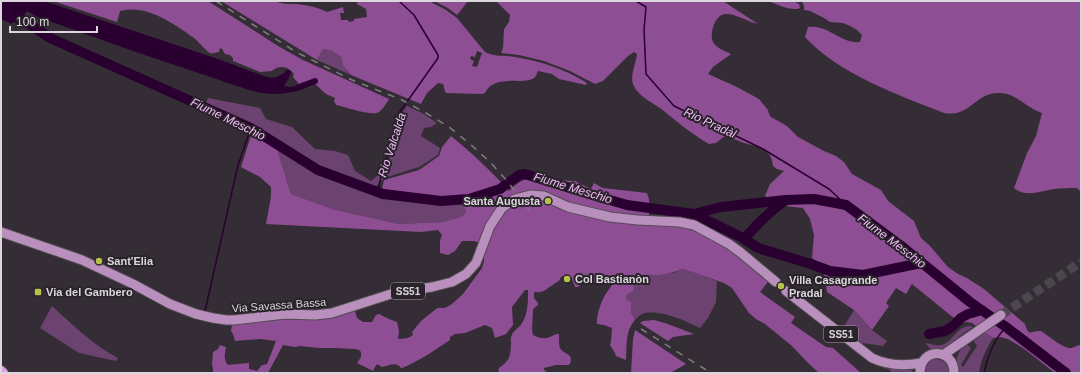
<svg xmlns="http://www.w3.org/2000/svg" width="1082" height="374" font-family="Helvetica,sans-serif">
  <rect width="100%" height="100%" fill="#342d35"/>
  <path fill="#6c4370" d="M325,49l7,2 9,6 2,9 8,9 -34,-15 5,-9z
    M208,98l52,10 6,11 26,8 23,22 20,2 13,4 7,16 16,10 16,-13 14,-54 6,-8 15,7 15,10 -6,4 -7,1 -3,8 19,12 -2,7 -19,12 -35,11 -9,10 -56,-21 -65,-41 -48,-23z
    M277,149l40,25 59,22 9,3 58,6 20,-2 3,9 -3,4 -20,6 -45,2 -67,-15 -40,-15z
    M683,269l34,12 -1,21 -8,16 -8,10c-14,-7 -42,-20 -58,-14 -2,1 -5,4 -7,6l-4,-8v-10l-5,-3v-2l9,-17 4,-4 6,-2 28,-1z
    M52,306c20,18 42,40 66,52l-2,3 -37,-8 -39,-25z
    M854,310l18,20 15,11 -4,5 -20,-3 -2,4 -19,-17z
    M970,326l3,1 -12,8 -10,10 -9,6h-10l-6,-7v-1c5,0 9,4 15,2 12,-2 14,-18 29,-19z
    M985,332l8,6c-7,11 -12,22 -14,35h-23c0,-14 0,-19 10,-29l5,4 -10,17 2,2 14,-21 -4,-6z
    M933,359c10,-1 16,5 15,14h-22c-1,-7 2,-11 7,-14z
    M880,365l31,5 4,3h-22l-7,-6 -1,2z"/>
  <path fill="#8d4e94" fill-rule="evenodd" d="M53,1h155l70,45 25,14 86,39c-3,5 -7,12 -12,14 -9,2 -32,-6 -41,-8l-2,-4 1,-3c-3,-1 -6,-3 -9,-4 -10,-8 -12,-17 -27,-10l-6,-7 1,-3c-5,-7 -15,-10 -22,-3l-12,1 -27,-11v-3l-3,-3 -5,-1 -3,-5 -2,-1 -1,4c-3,0 -6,2 -9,1 -5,-3 -11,-11 -16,-15 -20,-14 -47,-34 -74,-27l-3,11z
    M221,1h53c6,3 16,3 22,3 11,1 21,3 31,8l16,-5 1,6h-4l1,7h7l1,2 5,-1v-2l13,-2 -1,-8 -9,-5 1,-3h71l17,9 11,8 28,34c8,5 20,3 30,5 25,4 50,12 72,26l-1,2 -27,-6 -7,-5 -14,-3c-1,2 -2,5 -3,6 -10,10 -40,-5 -50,16l-3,1 -36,-1 -1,-2 -2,-7 -5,-1 -11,10 -6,11 -70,-29 -8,-9 -2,-9 -9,-6 -7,-2 -3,2 -5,9zM477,51l5,2 -5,14 -5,-1 2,-5 -4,-2 1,-3 4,1z
    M434,1h34l-11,14 -9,-7z
    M492,1h231l35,23c-10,-2 -23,-11 -33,-10 -10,1 -16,19 -12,28 3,6 12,9 18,12l-18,13 -5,7 29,13 22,12 9,11 1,4 2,3 16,9 11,11 26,14 12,5 8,6 8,12 29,16 7,11 26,20 7,17 9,8 18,21 10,7 9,4 17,11 41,35c4,14 6,6 16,7 8,5 22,18 31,17 3,-1 5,-3 9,-3v28h-26l-32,-25 -15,-9 -8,-2 -7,1 -21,-15 -5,-1 -7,1 -48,-39 -6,10 -10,-6 -10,15 3,3 -17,24 -18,-20 -27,-18 -4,-26 -11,-8 2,-23 -4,-16 -7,-11 -18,-2 -4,3 -16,-13 5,-12 14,-13 -7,-2 -4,-3c-2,-19 -14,-19 -29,-23 -6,-2 -12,-5 -18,-8l-10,8 -7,1c-17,-10 -31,-21 -45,-33 -10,-8 -26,-14 -31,-27 -3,-8 3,-21 4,-30l-3,-2 -6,4 -25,25 -8,3 -25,-13 -26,-10 -25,-6 -18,-2 2,-5 1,-19 5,-7 1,-7 -13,-13z
    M768,1h25l6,3 1,4c-7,4 -24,-4 -32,-7z
    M802,1h279v191l-4,-4c-8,0 -15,0 -23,1 -14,2 -28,9 -40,-1l13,-35 9,-17 6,-23c-4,-2 -8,-3 -12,-6 -9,-5 -18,-14 -30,-14 -24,-2 -30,25 -56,20 -46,-18 -105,-39 -139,-76l3,-10c21,-3 32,17 52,15l2,-7 -5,-5 -7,-4 -7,-3 -13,-1 -6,-4 -14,-7 -6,-1v-4z
    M252,132l25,17 14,45 41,15 66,15 45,-2 20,-6 3,-4 -6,-17 -21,3 -34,-6 -23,-3 2,-9 35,-10 20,-14 3,-9 9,-11c21,17 40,35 58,55 18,-18 23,-12 44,-3l3,-8 19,1 16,8 3,-6 9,5 44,5 2,6v23l45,3 77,53 -11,14 35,25 -4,6 35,24 7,1 28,25h-42l-11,-10 -16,-17 -27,-22 -9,-5 -7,-6 -17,-25 -8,-5 -41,-14c-8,3 -16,5 -25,6 -8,0 -19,-3 -23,6 -1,3 -1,7 -2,10 -3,2 -7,2 -7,8l5,3v10l4,8c-10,11 -8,25 -9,40l-10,-4 -1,-3 -5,-8 1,-4 1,-13 -8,-3 -7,-1c-1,-9 5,-25 10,-32 3,-4 5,-7 7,-12l-11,2 -10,1 -7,-6 -2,1 -4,7 -2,2h-3l-4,-10 -5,-2 -5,2 -2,4c-10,5 -14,13 -25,11v6l4,5v2l-4,3 -1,2 -1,20 1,5c10,5 14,4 23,-1h3c0,5 0,11 1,14 4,7 14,5 10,16l-2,1h-12l-12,3v1l1,2 4,2h-51l1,-5c11,-8 11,-10 12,-24 0,-3 -1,-6 1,-9 1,-4 5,-6 8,-9 8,-10 8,-23 8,-36h-3l-13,17 1,18 -7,9 -11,4 -3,-10 -7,-3 -20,8 -10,1 -5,3v3c-15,10 -31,21 -48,28h-1c-5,-7 -12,-2 -19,-1l-5,-3 -2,3 -2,4 -16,-8 4,-6v-5l-2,-2 -4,-1 -20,-1h-16l-19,-2 -5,1 -12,-2 -15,28h-55v-4l-1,-5 1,-12 5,-3 2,-4 6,2c-1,7 -3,12 2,18l20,-2h1v6l8,2 5,-6 5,-1 9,-23 -16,-2 -25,2 -2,-7 -2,-3 1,-6 42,-6 60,-2 21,-6 2,7 6,4h9l4,-7 3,-1 10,5 8,3 2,9 -1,7 1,1c5,0 10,-1 14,-4l-1,-3 9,-11 15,-12 2,-1h7l7,-4 11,-10 19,-26 2,-7v-7l1,-7 -2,-3 -9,-3h-12l-7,10 -7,4 -8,-2v-12l2,-6 -4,-5 -17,2 -155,-8 5,-27v-10l-11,-10 -19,-10z
    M654,320l11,3 29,11 -21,3 -5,4 -28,-18 3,-2z
    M635,330l51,34 -16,9h-39l2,-34z"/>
  <path fill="#2a0030" d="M1,1h43l174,58 49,18c7,2 11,0 17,-4l5,5 -5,8 5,1 8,-1v5c-18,4 -30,4 -48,-1l-116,-39 -95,-34 -11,-6 -9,13 -5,-2 -1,2 -11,-5z"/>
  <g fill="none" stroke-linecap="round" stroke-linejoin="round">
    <path stroke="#2a0030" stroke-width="1.5" d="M636,1l10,6 -2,23 2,44 28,32 89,43 66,40 17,16
      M377,192l22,-79 39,-55v-3l-24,-40 -15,-14
      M205,311l33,-146 13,-37
      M984,373c3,-16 11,-35 22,-46"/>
    <path stroke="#2a0030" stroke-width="6" d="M286,76l2,-3
      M297,88l18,-7"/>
    <path stroke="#2a0030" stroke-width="10" d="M1,7l24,14 25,17 201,90 67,42 65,24 58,7 28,-2 31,-10 19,-14 6,-1 61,19 41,12 67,9 27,-7 65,-7 28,-1 32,6 54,40 70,57 36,25 60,46
      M694,214l47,23 17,11 53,16 19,7 33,4 58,-12
      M744,239c12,-14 25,-27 41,-38
      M929,334l16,-3 8,-5 8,-8 7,-4 14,-4"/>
    <path stroke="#4d464e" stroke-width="9" stroke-dasharray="9 4.5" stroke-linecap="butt" d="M1001,315l80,-53"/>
    <defs>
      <path id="primary" d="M1,232l81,28 51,24 37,20 26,10 17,4 13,2h8l51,-6 30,1 17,-2 62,-20 38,-6 20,-5 14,-8 10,-11 14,-37 12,-18 13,-9 15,-4 14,1 24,11 42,10 28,3 41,2 15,3 35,19 11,8 36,30
        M786,291l86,67c15,7 33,8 49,5
        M943,355l58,-40
        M920,373c0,-26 34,-26 34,0"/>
      <path id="highway" d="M1,371l2,2"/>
    </defs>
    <use href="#primary" stroke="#524c52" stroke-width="11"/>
    <use href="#highway" stroke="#524c52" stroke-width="12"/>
    <use href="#primary" stroke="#b990bd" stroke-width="9"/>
    <use href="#highway" stroke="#dfa0e5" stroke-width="10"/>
    <path stroke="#817b81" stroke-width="1.5" stroke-dasharray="7 7" stroke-linecap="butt" d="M216,1l80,51 56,28 50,20 24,13 23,14 21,17 20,18 18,20 21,28
      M641,329l70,44"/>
  </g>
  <g fill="#b7c147" stroke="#2a232b" stroke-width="1.5">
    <circle cx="548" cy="201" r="4"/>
    <circle cx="99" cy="261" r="4"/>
    <circle cx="567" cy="279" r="4"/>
    <circle cx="781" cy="286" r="4"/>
    <rect x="34" y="288" width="8" height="8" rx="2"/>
  </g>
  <g text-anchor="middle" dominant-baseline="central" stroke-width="4" stroke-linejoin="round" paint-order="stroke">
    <g fill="#2a232b" stroke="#a7a1a7" stroke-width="1">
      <rect x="391" y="283" width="34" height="16" rx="3"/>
      <rect x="824" y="326" width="34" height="16" rx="3"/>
    </g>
    <g font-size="10" font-weight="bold" fill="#dcd7dc">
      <text x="408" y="291">SS51</text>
      <text x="841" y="334">SS51</text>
    </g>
    <g font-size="11" font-weight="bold" fill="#dcd7dc" stroke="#2a232b" text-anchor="start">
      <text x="540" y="201" text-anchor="end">Santa Augusta</text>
      <text x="107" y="261">Sant'Elia</text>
      <text x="575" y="279">Col Bastianòn</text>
      <text x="789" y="280">Villa Casagrande<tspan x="789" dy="13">Pradal</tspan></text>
      <text x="46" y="292">Via del Gambero</text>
    </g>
    <g font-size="11" fill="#dcd7dc" stroke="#2a232b">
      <text transform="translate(279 305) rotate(-4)">Via Savassa Bassa</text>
    </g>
    <g font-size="12" font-style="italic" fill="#f2bef7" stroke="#2a232b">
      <text transform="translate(228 119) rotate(26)">Fiume Meschio</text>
      <text transform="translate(710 123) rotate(25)">Rio Pradàl</text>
      <text transform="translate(392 145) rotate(-72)">Rio Valcalda</text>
      <text transform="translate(573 188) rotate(17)">Fiume Meschio</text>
      <text transform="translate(892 241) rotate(37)">Fiume Meschio</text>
    </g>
  </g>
  <rect width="1082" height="374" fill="none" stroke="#dcd7dc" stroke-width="4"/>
  <path d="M10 26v6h87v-6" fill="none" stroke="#dcd7dc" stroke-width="2"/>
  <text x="16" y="26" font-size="12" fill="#dcd7dc" stroke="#2a232b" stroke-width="3" paint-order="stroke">100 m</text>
</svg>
